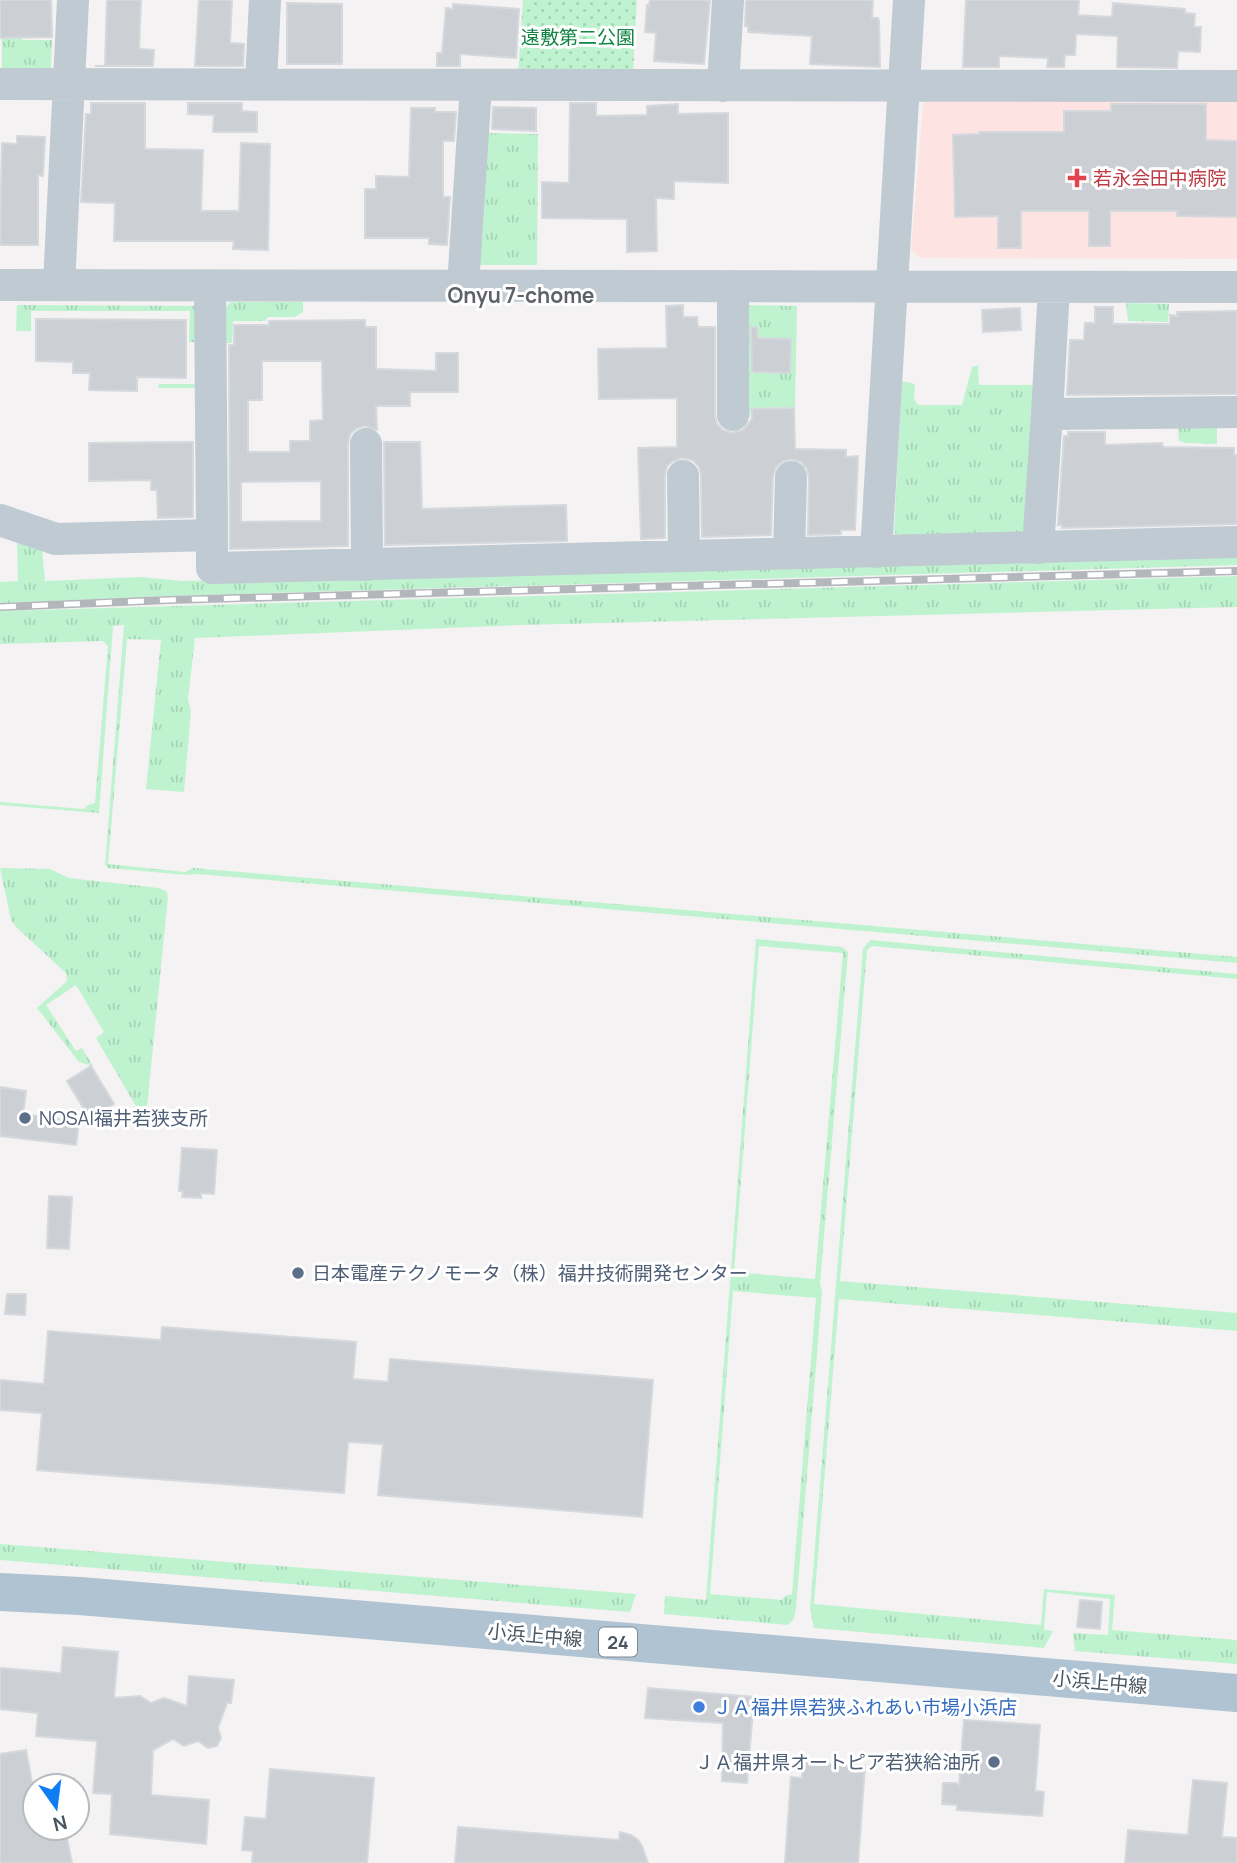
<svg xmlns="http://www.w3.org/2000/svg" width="1237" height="1863" font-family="Manrope,'Noto Sans JP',sans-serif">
  <defs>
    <pattern id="grass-tufts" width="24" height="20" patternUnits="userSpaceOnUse" patternTransform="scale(1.75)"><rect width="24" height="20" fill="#bff3d0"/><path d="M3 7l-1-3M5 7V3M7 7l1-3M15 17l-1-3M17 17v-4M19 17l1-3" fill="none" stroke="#a6d2b5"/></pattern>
    <pattern id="park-dots" width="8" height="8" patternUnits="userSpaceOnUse" patternTransform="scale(1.75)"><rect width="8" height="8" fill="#bff3d0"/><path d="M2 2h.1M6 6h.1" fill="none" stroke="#a6d2b5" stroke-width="1.8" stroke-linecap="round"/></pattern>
  </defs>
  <rect width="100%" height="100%" fill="#f4f2f2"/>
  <path fill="#fde4e3" d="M934,94l303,2v163l-317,-1 -9,-8 12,-145z"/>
  <path fill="url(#grass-tufts)" fill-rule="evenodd" d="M2,19l20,15v6h30l-1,28 -7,8h-42z
    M482,133l56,1 -1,131h-62z
    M230,302h73v10l-8,5h-27l-3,4h-32l-1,22h-7l-4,-28z
    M1126,303l43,1 -1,18 -40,-1z
    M17,305l179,1 5,82h-43l1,-4h38l-1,-42h-7l1,-31h-159v20h-15z
    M744,305l53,1 -2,101 -44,1 -1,10h-10z
    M978,365l1,20h61l-10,143 -8,10 -119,4 -9,-10 8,-151 13,3 -1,15 4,6h44l10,-38z
    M1177,423h40v21l-31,-1 -7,-2z
    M17,536l13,4 4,9h8l3,32 95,-4 44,4 1053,-27v11l-1069,31 -168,7v-21l18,-1z
    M1237,576v31l-716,18 -326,13 -7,61 3,12 -7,81 -38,-3 15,-149 -34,-1 -19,225 77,8 8,-4 1044,89v6l-1039,-89 -11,1 -79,-7 -3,-3 19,-240 -11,1 -14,187 -99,-8v-3l84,7 4,-4 7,-2 13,-157 -5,-5 -103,3v-33z
    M0,868l50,1 19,9 90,10 7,3 2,5 -22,221 -3,1 -47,-80 8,-6 -28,-47 -30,20 30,46 6,-3 11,18 -14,-4 -42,-54 30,-27 -1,-8 -50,-46 -5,-7z
    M756,939l86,8 6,5 -28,331 2,10 -26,315 -2,11 -6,6 -124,-11 1,-18 41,4zM759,946l84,7 -28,326 -81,-7zM733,1291l83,7 -24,296 -7,2 -3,4 -72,-6z
    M870,940l367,34v5l-365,-33 -5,4 -27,331 397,32v18l-398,-32 -25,305 227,21 3,-36 71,6 -3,35 125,10v24l-162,-13 -2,-18 35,2 2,-36 -63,-7 -3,38 9,1 -9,17 -230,-20 -4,-19 53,-660z
    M0,1544l636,50 -6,18 -630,-52z"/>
  <path fill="url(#park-dots)" d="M523,0h114l-4,74 -115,2z"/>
  <path fill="#cccfd4" stroke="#d5d8dd" stroke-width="2" fill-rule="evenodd" d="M0,0h51l1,37 -52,1z
    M107,0h34l-2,49 15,1 -1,16h-58h10z
    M199,0h33l-2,43 14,1 -1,22h-48z
    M650,0h60l-6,64 -50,-3 2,-28 -11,-1 2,-27 2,1z
    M746,0h127l-1,18h6l1,3 1,46 -70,-3 2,-28 -64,-4v-6h-3z
    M966,0h113l-1,15 34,2 1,-14 72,6v4l10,1 -1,13h7l-1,25 -22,-1 -1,17 -60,-1 1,-31 -42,-2 -1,21h-10l-1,12h-17l1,-9 -49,-2v11h-36z
    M287,3l55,1v60h-55z
    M453,4l66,5 -3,49 -56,-4v12h-23v-13h5l4,-45 7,1z
    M91,103h54v46l58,1 -2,61h38l2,-68 29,1 -2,106 -35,-1 1,-8h-120l1,-38 -34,-1 5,-88h5z
    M188,103h54v8l15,1v20h-44l1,-17 -26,-1z
    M570,103h26v13l51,-1v-9l31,-2v10l50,-1v70l-54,-2v18l-18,-1 1,53 -30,1v-33l-85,-1v-36l27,1z
    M1111,104h95v36l31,1v76l-60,-1v-5h-67v35h-21v-35h-68v37h-23v-32l-43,1 -2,-82 26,-1v-2h85v-21h47z
    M493,107l43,1v23l-44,-2z
    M411,108h24v4h21l-2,29h-11v56h7l-3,48 -18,-1v-6h-64v-49h11v-13l33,1z
    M17,136l28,1 -2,39 -5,-1v70h-38l2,-102 15,1z
    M683,305v12h14l1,10h17v88l2,9 6,6 9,3 11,-3 9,-11v-10l42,-1 1,41 51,1v7l12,-1 -3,74h-14v4l-33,1 1,-58 -2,-8 -6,-7 -10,-3 -8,2 -7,6 -3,9 -2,59 -69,2 -1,-62 -2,-8 -6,-7 -11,-2 -9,3 -6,5 -2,10v62l-24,1 -3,-91 39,-1v-49l-78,1 -1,-50 69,-1 -1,-42z
    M1095,307h18v17h57v-9l7,1v-4l60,-1v83l-170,1 3,-55h14l1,-17h10z
    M1020,308l1,22 -38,2 -1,-22z
    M36,319l150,1v58l-49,-1v14l-48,-1 1,-17h-17v-11l-37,-1z
    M365,320v7h11v42l60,2v-18h22v39h-48v14h-34l1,24 -12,-4 -8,2 -7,6 -2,10v102l-118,3 -1,-204h5v-20h35v-4zM262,361h60l1,59 -13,1v20h-20v11h-42v-52h14zM321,481v40l-80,1v-40z
    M751,327h6l1,11 33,1 -1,34 -38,-1z
    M1068,432h37v13l57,-2 1,4 71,1v7h3v69l-175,4v-3h-4l6,-89h4z
    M193,442v75l-35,1 -1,-28h-6v-10l-62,1v-38z
    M384,442h36l2,67 144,-4 1,36 -182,4z
    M91,1066l23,38 -24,15 -23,-38z
    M0,1087l26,4 -3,23 56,8 -3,23 -76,-9z
    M182,1148l35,2 -3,44 -13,-1v5l-19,-1 1,-6h-4z
    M49,1196l23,1 -3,52 -22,-1z
    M7,1294h19l-1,21 -20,-1z
    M162,1327l194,15 -3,37 35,3 2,-23 263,21 -11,137 -264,-22 5,-51 -35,-2 -4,51 -307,-23 5,-57 -42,-3v-30l44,4 4,-53 113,9z
    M1080,1600l22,2 -2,27 -23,-2z
    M63,1647l55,5 -4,46 26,-2 11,7 13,-5 23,8 2,-30 45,4 -3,23h-4l-9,25 3,10 -4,8 -9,2 -10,-7 -14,5 -11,-7 -20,11 -2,45 58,5 -3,44 -96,-10 2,-40 -19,-1 4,-52 -61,-5 2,-23 -38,-4v-41l61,5z
    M648,1688l106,9 -7,86 -25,-2 1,-58 -78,-5z
    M964,1720l76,5 -5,66 9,1 -2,24 -85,-6v-5l-15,-1 1,-21h13l3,3z
    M26,1750l9,48v30h30l7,35h-72v-109z
    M803,1762l62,4 -7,97h-73l6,-86 11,1z
    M270,1769l104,9 -7,85h-115l1,-12 -11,-1 3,-33 21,2z
    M1193,1780l34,3 -5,54 15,1v25h-112l3,-33 60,5z
    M458,1827l161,13 1,-8 11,3 7,5 4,6 6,17h-193z"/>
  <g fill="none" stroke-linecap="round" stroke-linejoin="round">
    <path stroke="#bfcad2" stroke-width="32" d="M261,83l4,-83
      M0,84l1237,2
      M723,86l5,-86
      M0,285l1237,2
      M59,285l14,-285
      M463,286l13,-200
      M733,286v129
      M1047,414l7,-127
      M366,444l1,121
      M683,476l1,80
      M0,520l56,19 156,-4 -2,-249
      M212,535v33l1025,-26
      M1038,548l9,-134 190,-2
      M876,552l33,-552
      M789,554l2,-77"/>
    <path stroke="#b0c3d2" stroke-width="38" d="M0,1592l80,4 1157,97"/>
    <defs>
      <path id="rail" d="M0,607l168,-7 1069,-29"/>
    </defs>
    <use href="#rail" stroke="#b3b7bc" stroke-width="8"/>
    <use href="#rail" stroke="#fff" stroke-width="5" stroke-dasharray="16" stroke-linecap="butt"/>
  </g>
  <path fill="#e0444e" stroke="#fff" stroke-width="2.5" d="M1073.5 167.5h7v7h7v7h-7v7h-7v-7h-7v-7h7z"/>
  <g fill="#5c6f8a" stroke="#fff" stroke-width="2.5">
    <circle cx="25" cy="1118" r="7"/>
    <circle cx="298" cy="1273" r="7"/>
    <circle cx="994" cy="1762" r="7"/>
  </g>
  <circle fill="#3f7fe0" stroke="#fff" stroke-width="2.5" cx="699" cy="1707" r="7"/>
  <g text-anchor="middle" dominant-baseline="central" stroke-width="6" stroke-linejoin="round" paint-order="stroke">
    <rect fill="#fff" stroke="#7f8990" stroke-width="2" x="599" y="1627.5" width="38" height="29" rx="5"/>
    <g font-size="18" font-weight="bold" fill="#485661">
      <text x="618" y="1642">24</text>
    </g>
    <g font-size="19" fill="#118444" stroke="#fff">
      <text x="578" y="37">遠敷第二公園</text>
    </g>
    <g font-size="19" fill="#be3a42" stroke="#fff" text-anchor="start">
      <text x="1093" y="178">若永会田中病院</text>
    </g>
    <g font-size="19" fill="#4e5e75" stroke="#fff" text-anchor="start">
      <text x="39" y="1118">NOSAI福井若狭支所</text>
      <text x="312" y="1273">日本電産テクノモータ（株）福井技術開発センター</text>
      <text x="980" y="1762" text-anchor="end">ＪＡ福井県オートピア若狭給油所</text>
    </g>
    <g font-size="19" fill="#485661" stroke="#fff">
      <text transform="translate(535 1635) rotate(5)">小浜上中線</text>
      <text transform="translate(1100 1682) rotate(5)">小浜上中線</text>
    </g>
    <g font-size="19" fill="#366cbe" stroke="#fff" text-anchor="start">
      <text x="713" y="1707">ＪＡ福井県若狭ふれあい市場小浜店</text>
    </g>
    <g font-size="21" font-weight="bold" fill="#5e6267" stroke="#fff">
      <text x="521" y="295">Onyu 7-chome</text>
    </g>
  </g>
  <g transform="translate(56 1807) rotate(166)"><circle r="33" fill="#ffffff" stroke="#b6bbc0" stroke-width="2"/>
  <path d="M0-5L12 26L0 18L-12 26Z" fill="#0d7df3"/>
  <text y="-10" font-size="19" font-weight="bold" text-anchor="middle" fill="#485661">N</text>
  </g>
</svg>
